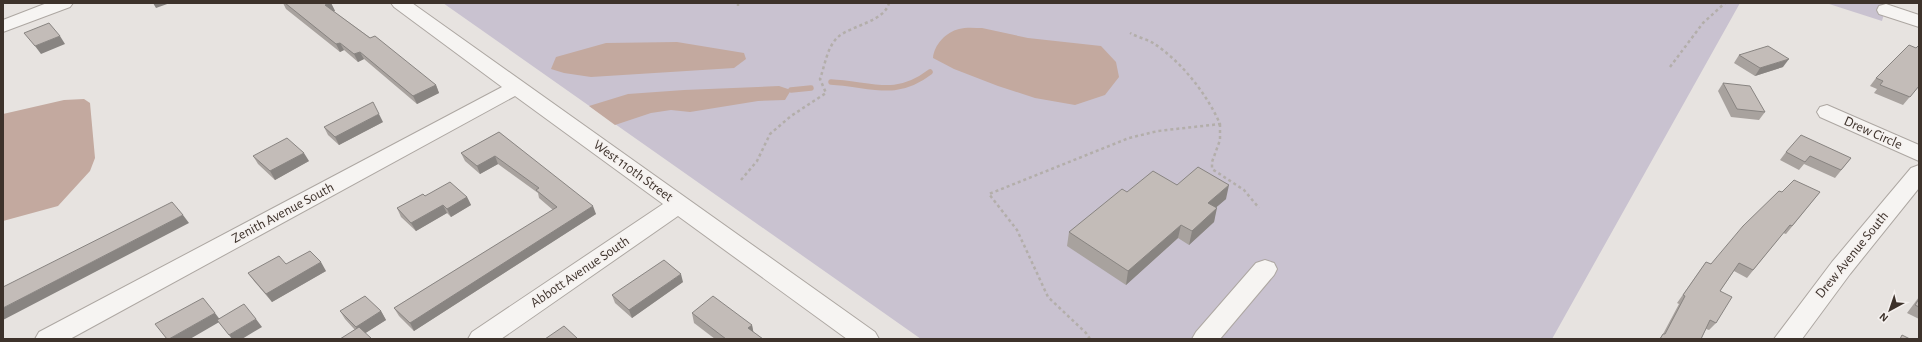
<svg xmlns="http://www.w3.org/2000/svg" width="1922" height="342" font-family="'Alegreya Sans',sans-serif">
  <rect width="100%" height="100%" fill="#e7e3e0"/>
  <path fill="#c9c2d0" d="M443,3h1297l-188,336h-631z
    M1826,3h61l-5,18z"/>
  <path fill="#c3a99f" d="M982,28l46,10 73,8 15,16 3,15 -14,18 -30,10 -40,-7 -37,-12 -44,-17 -21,-11c1,-13 13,-26 26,-29 7,-2 16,-1 23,-1z
    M677,42l67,11 2,6 -12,9 -143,9 -27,-4 -13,-4 5,-12 50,-14z
    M779,86l12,4 -6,10 -27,1 -68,11 -19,-2 -20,3 -36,12 -26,-19 39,-12 56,-4z
    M84,99l6,4 5,55 -5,13 -32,35 -55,15v-107l61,-14z"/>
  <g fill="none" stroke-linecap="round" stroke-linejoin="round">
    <path stroke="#c3a99f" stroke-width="5.5" d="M831,82c40,2 64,17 99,-10
      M791,90l20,-2"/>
    <defs>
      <path id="minor" d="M47,3h26l-3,4 -67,25v-12z
        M391,3h21l463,329 4,7h-32l-169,-123 -177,123h-33l4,-7 191,-128 -148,-108 -445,243h-35l4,-7 463,-245 -108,-80z
        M1886,4l33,11v12l-40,-13 -2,-4 2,-4z
        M1827,105l92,40v16l-99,-44 -3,-5 3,-5z
        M1919,165v23l-69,86 -48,65h-28l58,-77 79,-94z
        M1265,260l9,3 3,6 -3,6 -54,64h-28l4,-7 60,-69z"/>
    </defs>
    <use href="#minor" stroke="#ada7a2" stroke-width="2"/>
    <path stroke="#b3aeaa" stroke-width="2.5" stroke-dasharray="3 3" stroke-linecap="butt" d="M738,3v5
      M1670,67l33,-44 22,-20
      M1220,124v16l-8,22v7l32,21 15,18
      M741,180l16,-19 13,-27 21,-18 35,-23 -6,-14c5,-14 7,-32 18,-42 14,-12 46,-15 51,-34
      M1090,339l-4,-6 -38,-36 -31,-67 -28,-36 140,-56 29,-7 62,-7c-13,-30 -39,-63 -67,-81 -7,-4 -16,-6 -23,-10"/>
    <use href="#minor" fill="#f6f4f2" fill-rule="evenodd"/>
  </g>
  <path fill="#a8a29e" d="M283,3h48l4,8h-2l103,74 3,8 -22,11 -53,-45 -6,3 -14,-12 -4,2 -54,-43z
    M1739,55l44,12 -28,9 -21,-13z
    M1876,78l43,8 -16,19 -29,-12 3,-4 -7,-3z
    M1723,83l42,29 -6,8 -28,-3 -13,-26z
    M383,122l-44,23 -11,-10 -4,-8z
    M499,132l97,82 -182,117 -15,-15 -5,-8 159,-98 -14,-12 -1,-5 -40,-29 -18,10 -15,-13 -4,-8z
    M1786,152l65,6 -16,20 -31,-14 -5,6 -19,-10z
    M253,156l56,5 -34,19 -17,-16z
    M1177,185l49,14 -10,8 -2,15 -25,23 -11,-7 -52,47 -59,-39 2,-14 58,-40z
    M1820,192l-34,42 -3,-1 -36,45 -13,-7 -14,20 -4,32 -7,7 -3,-1 -5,10h-42l4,-5 16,-30 -2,-1 29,-41 5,2z
    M425,196l42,1 4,8 -20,12 -4,-4 -31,18 -15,-14 -4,-9z
    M286,264l40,7 -54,31 -18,-21 -6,-8z
    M683,282l-51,36 -17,-15 -3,-8z
    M1919,297v22l-12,-6z
    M340,311h41l5,9 -21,13 -10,-3 -10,-11z
    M692,313l60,12 1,7 10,7h-48l-21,-16z"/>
  <path fill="#888481" d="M153,3h17l-14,5z
    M331,3l4,8 -6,2 -4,-8z
    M60,36l5,8 -24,10 -6,-8z
    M340,43l4,7 -4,2 -4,-8z
    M360,52l4,7 -6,3 -4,-8z
    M1789,59l-6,8 -28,9 5,-8z
    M436,85l3,8 -22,11 -4,-8z
    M379,114l4,8 -44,23 -4,-8z
    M304,153l5,8 -34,19 -5,-9z
    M495,156l3,8 -18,10 -3,-8z
    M1229,185l-3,14 -21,18 3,-14z
    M467,197l4,8 -20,12 -4,-8z
    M443,205l4,8 -31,18 -5,-8z
    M593,206l3,8 -182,117 -4,-8z
    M1217,208l-3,14 -25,23 3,-14z
    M183,215l6,8 -186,97v-12z
    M1181,225l-3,13 -52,47 2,-14z
    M321,262l5,9 -54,31 -6,-8z
    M681,274l2,8 -51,36 -3,-8z
    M381,311l5,9 -25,16 -5,-9z
    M215,313l6,8 -31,18h-21z
    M256,319l6,8 -20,12h-10l-3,-4z
    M752,325l2,10 -6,-7z"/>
  <path fill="#c3bcb8" stroke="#888481" d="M285,3h45l-5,2 45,33 5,-2 61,49 -23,11 -53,-44 -6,2 -14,-11 -4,1z
    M49,23l11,13 -25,10 -11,-13z
    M1909,45l7,3 3,-3v41l-9,11 -30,-12 3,-4 -7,-3z
    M1768,46l21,13 -29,9 -21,-13z
    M1723,83l27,3 15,26 -28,-3z
    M373,102l6,12 -44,23 -11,-10z
    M499,132l94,74 -183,117 -16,-15 163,-101 -21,-17 3,-2 -44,-32 -18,10 -16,-13z
    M1801,135l50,23 -10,12 -31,-14 -5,6 -19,-10z
    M287,138l17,15 -34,18 -17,-15z
    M1198,167l31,18 -21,18 9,5 -25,23 -11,-6 -53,46 -59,-39 53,-43 5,3 26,-21 24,14z
    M1794,180l26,12 -28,34 -2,-1 -37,45 -14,-7 -19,28 12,6 -16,26 -6,-3 -9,19h-41l3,-5h2l20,-38 -2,-1 23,-33 5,2 32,-38 36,-35 3,1z
    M450,182l17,15 -20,12 -4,-4 -32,18 -14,-15 26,-14 2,2z
    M172,202l11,13 -180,93v-21z
    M310,251l11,11 -55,32 -18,-21 31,-17 7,8z
    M664,260l17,14 -52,36 -17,-15z
    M365,296l16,15 -25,16 -16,-16z
    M713,296l39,29 -4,3 15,11h-37l-34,-26z
    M203,298l12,15 -46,26h-2l-12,-15z
    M1919,299v8l-4,-2z
    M244,304l12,15 -27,16 -12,-15z
    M564,326l14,13h-33z
    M359,327l13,12h-32z
    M1902,335l8,4h-10z"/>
  <g text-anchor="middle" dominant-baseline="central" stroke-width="3" stroke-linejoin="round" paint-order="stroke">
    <g font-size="14" fill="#3d322b" stroke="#f5f1ef">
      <text transform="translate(1873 133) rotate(24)">Drew Circle</text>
      <text transform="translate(633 171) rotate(36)">West 110th Street</text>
      <text transform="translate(283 213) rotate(-28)">Zenith Avenue South</text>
      <text transform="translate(1852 255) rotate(-51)">Drew Avenue South</text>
      <text transform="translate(580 272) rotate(-34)">Abbott Avenue South</text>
    </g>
  </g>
  <rect width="1922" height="342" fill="none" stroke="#3d322b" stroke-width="8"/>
  <g transform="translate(1890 310) rotate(220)" stroke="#f5f1ef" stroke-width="3" paint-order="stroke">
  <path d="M0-3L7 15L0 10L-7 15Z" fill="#3d322b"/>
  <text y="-6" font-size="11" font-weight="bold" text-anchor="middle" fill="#3d322b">N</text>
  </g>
</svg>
